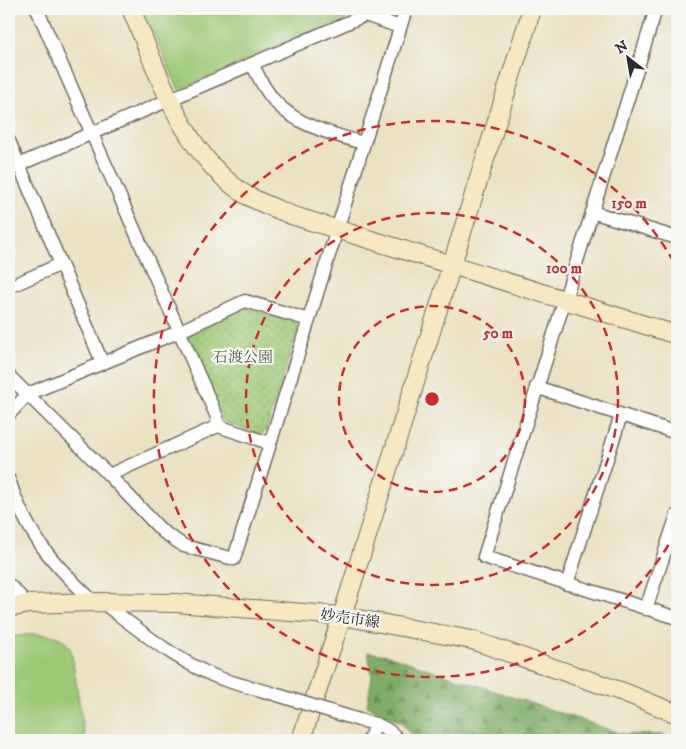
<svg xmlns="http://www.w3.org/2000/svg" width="686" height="749" font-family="'IM FELL DW Pica','Noto Serif JP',serif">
  <defs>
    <pattern id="forest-firs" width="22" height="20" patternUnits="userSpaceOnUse" patternTransform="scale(1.25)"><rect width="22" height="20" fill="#7ead67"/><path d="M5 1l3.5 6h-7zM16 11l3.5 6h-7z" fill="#678d55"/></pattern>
    <pattern id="park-dots" width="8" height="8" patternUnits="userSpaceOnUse" patternTransform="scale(1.25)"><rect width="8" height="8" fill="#9dc976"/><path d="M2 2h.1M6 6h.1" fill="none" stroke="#80a361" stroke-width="1.8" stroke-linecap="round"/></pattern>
  </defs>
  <rect width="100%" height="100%" fill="#f6f6f2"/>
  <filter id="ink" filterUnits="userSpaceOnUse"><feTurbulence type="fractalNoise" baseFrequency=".02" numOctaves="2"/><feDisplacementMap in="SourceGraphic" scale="10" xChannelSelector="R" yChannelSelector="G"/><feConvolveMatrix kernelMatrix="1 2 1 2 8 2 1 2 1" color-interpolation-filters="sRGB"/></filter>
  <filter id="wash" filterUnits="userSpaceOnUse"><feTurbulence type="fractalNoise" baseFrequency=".0096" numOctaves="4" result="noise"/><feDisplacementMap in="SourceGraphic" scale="20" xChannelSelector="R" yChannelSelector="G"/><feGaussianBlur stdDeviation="1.12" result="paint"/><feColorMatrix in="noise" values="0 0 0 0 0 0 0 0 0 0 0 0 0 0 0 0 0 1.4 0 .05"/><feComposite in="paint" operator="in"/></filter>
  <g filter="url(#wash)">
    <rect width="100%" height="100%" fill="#ebe2c3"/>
    <path fill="url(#forest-firs)" stroke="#546c49" d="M368,652l19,3 236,79 39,1 15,5h-262l-14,-18 -34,-16 5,-30z"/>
    <path fill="url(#park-dots)" stroke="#647a50" d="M244,307l51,15 3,7 -32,102 -6,3 -36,-12 -37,-81 1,-6z"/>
    <path fill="#9dc976" stroke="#647a50" d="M143,9h214l2,3 -180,78z
      M32,634c17,1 30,-1 39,16l14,90h-76v-103z"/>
  </g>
  <g filter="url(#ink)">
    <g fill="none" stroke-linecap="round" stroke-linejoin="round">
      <defs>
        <path id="street" d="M37,9l180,408 1,9
          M656,9l-172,548 193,61
          M365,15l35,12
          M252,64c5,9 9,19 15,27 21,33 62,42 96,52
          M9,141l93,221
          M9,169l356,-154 -2,-6
          M592,212l85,26
          M9,287l52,-23
          M9,376l100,99 53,56 22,15 50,13 172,-550
          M536,387l141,46
          M9,414l19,-20 150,-62 67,-31 64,19
          M109,475l109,-49 51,17
          M9,480c18,55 43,83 85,122
          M567,584l54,-169
          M9,585l19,19
          M103,603c35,26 68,54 109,72 18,8 39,12 59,18
          M646,609l31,-94
          M359,720c15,3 30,7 39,20
          M369,740l7,-16"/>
        <path id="secondary" d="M131,9c28,64 50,142 112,184 14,9 32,15 48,22l386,120
          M9,608l19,-4 66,-2 82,1 166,13 130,24 154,53 51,21
          M301,740l41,-124 190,-607"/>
      </defs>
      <use href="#street" stroke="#6e6b60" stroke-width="15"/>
      <use href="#secondary" stroke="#6e6b60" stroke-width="20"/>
      <use href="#street" stroke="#fff" stroke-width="12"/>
      <use href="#secondary" stroke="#f7e8c3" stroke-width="18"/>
      <defs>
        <path id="street-bridge" d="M271,693l88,27"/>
      </defs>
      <use href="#street-bridge" stroke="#6e6b60" stroke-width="15" stroke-linecap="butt"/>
      <use href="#street-bridge" stroke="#fff" stroke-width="12"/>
    </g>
  </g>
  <g fill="none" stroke="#d62828" stroke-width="2.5" stroke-dasharray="9 6">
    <circle cx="432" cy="399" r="93"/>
    <circle cx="432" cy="399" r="186"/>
    <path d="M676 532A278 278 0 1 1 676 266"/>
  </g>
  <g text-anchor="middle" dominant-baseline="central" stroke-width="4.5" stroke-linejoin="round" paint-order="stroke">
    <g font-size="15" fill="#4d5a42" stroke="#f6f6f2">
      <text x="243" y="357">石渡公園</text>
    </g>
    <g font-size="15" fill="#2b2b2b" stroke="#f6f6f2">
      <text transform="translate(350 619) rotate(8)">妙売市線</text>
    </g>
  </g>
  <circle cx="432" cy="399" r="8" fill="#d62828" stroke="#f6f6f2" stroke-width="2.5"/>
  <g font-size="15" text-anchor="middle" font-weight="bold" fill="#d62828" stroke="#f6f6f2" stroke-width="4.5" stroke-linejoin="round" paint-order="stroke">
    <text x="629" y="208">150 m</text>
    <text x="564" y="273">100 m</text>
    <text x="498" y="338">50 m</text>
  </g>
  <rect width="686" height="749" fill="none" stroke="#f6f6f2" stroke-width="30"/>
  <g transform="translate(628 58) rotate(329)" stroke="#f6f6f2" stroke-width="4" paint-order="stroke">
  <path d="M0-4L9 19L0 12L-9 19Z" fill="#2b2b2b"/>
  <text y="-8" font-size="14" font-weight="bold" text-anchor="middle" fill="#2b2b2b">N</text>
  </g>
</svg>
